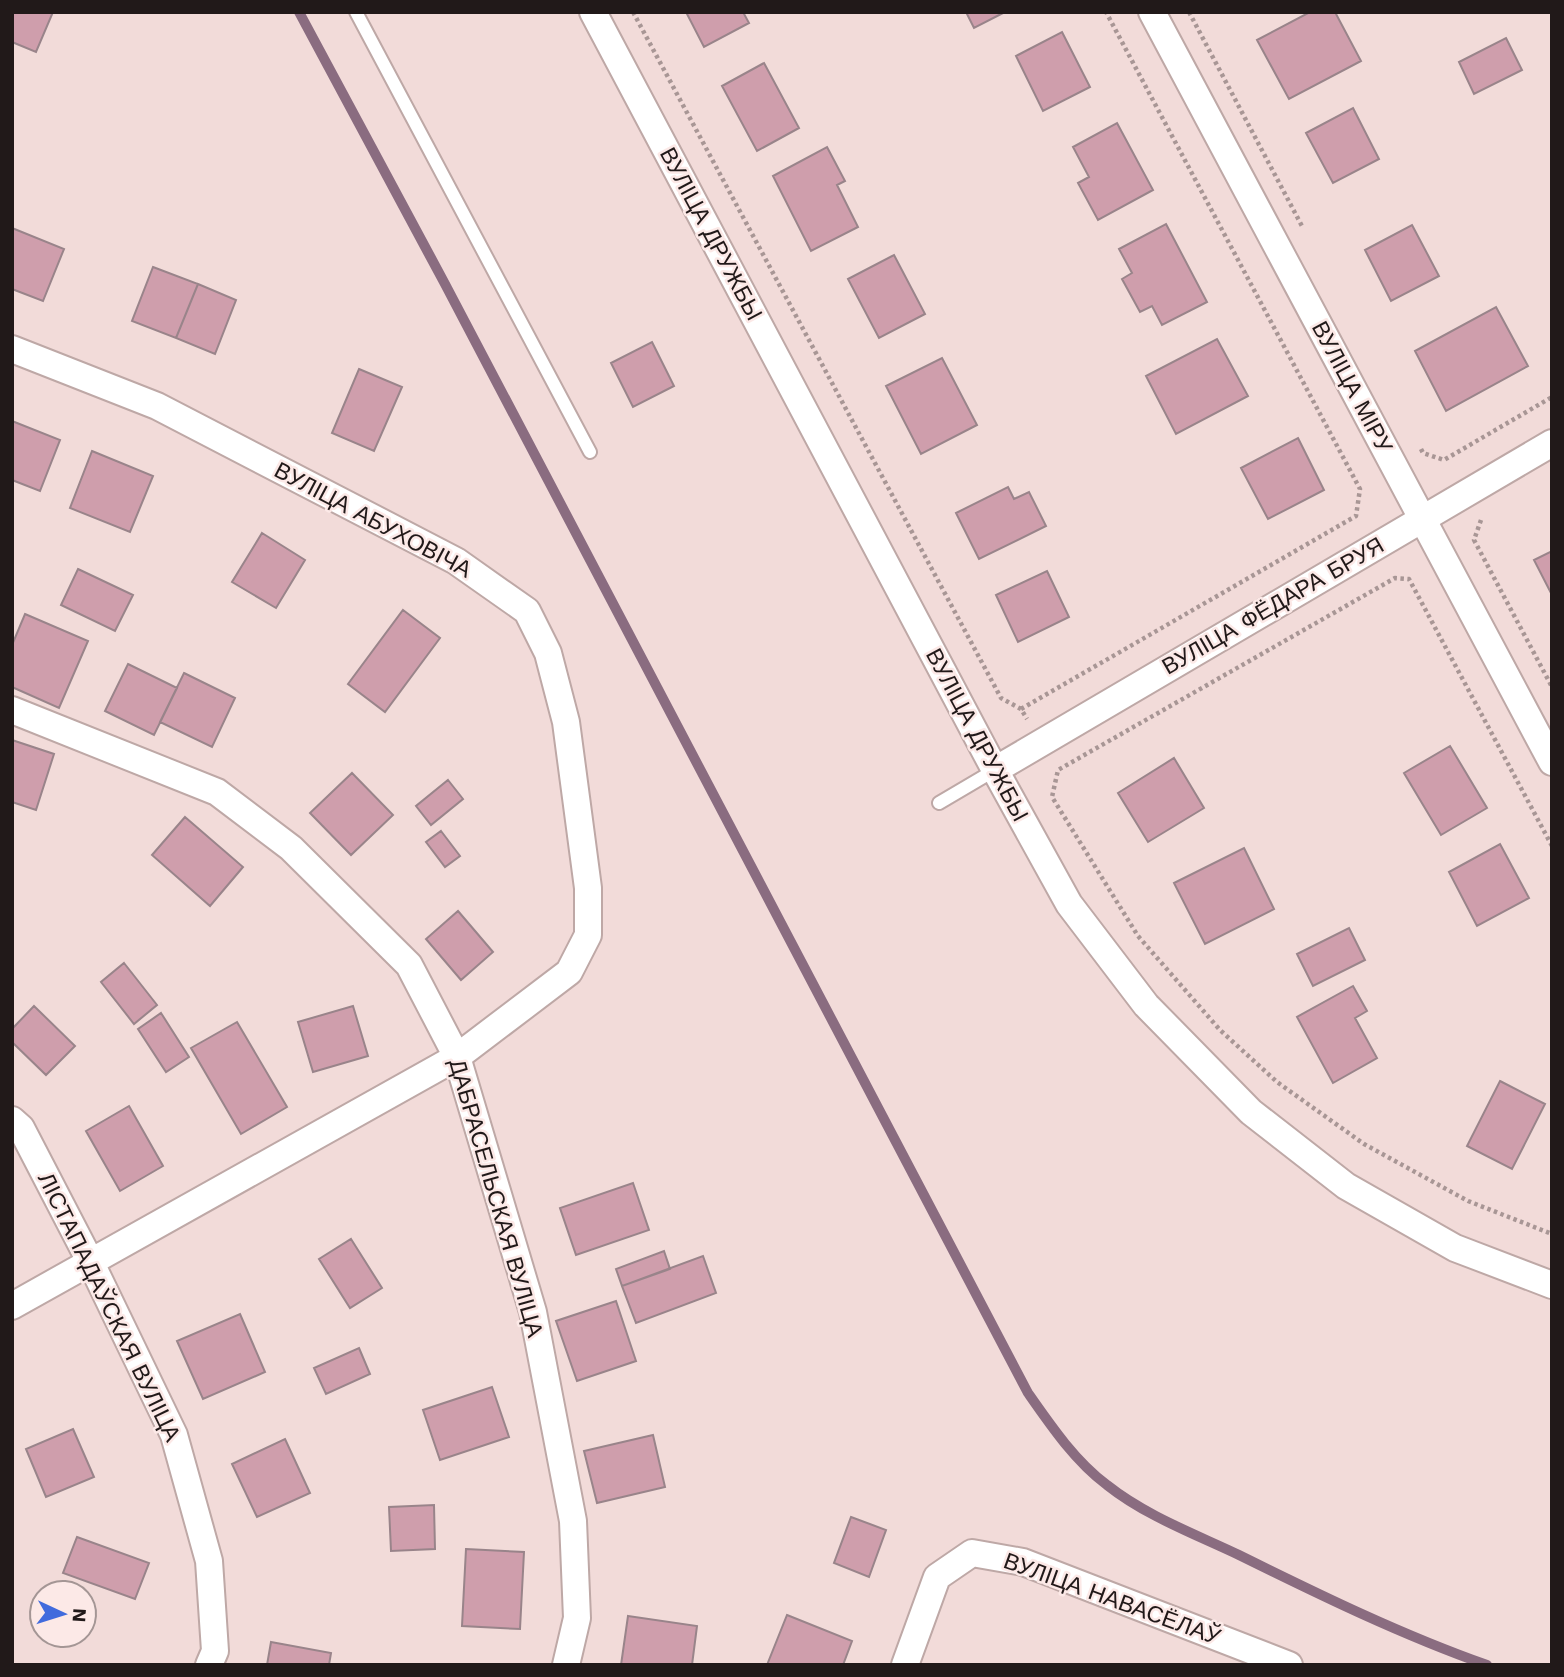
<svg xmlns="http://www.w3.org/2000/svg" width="1564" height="1677" font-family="'Work Sans',sans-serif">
  <rect width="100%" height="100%" fill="#f2dbd9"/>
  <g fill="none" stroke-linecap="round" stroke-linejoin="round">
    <path stroke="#8a6c80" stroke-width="10" d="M299,12l146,272 583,1109c23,33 47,68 79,92 39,31 88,49 132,70 81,40 163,80 248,110"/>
  </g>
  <path fill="#cf9eac" stroke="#99848a" stroke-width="2" d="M12,12h41l-17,40 -24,-10z
    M686,12h57l6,11 -45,24z
    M966,12h39l-31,16z
    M1310,12h25l26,49 -72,38 -32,-59z
    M1062,32l28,55 -47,24 -27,-55z
    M1506,38l16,32 -48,24 -15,-32z
    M764,63l35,65 -42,23 -35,-65z
    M1353,108l26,51 -46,24 -27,-50z
    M1117,123l36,67 -55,30 -20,-37 11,-6 -16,-30z
    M827,147l18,34 -8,4 21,42 -47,24 -38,-75z
    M1166,224l41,78 -45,23 -10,-19 -12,6 -18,-33 10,-6 -13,-24z
    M1412,225l27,51 -48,25 -26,-51z
    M12,228l52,21 -21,52 -31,-12z
    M894,255l31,59 -46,24 -31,-59z
    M153,267l45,17 -22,54 -44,-17z
    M198,284l38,16 -21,54 -39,-16z
    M1496,307l32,59 -82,45 -31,-60z
    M1217,339l31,57 -72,38 -30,-58z
    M652,342l22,44 -41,21 -22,-44z
    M942,358l35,67 -56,29 -35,-68z
    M359,369l43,18 -28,64 -42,-18z
    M12,421l48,19 -20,51 -28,-11z
    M1298,438l26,52 -56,29 -27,-51z
    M92,451l61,25 -23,56 -60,-24z
    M1008,487l6,12 15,-7 17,34 -67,33 -23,-46z
    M262,533l43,27 -29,48 -44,-26z
    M1552,551v44l-18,-35z
    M78,569l55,26 -18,36 -54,-26z
    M1047,571l22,46 -51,25 -22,-47z
    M403,610l37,28 -55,74 -37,-28z
    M25,614l63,27 -29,67 -47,-21v-42z
    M128,664l49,24 -23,47 -49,-24z
    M184,673l51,25 -23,49 -52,-25z
    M12,740l42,14 -18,56 -24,-8z
    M1450,746l37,62 -46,27 -37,-62z
    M1174,758l30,50 -56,34 -30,-49z
    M352,773l41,42 -42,40 -41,-42z
    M448,780l15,19 -32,26 -15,-19z
    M185,817l58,50 -33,39 -58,-51z
    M441,831l19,25 -15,11 -19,-25z
    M1500,844l29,54 -52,28 -28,-54z
    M1244,848l30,61 -69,35 -31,-61z
    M458,911l35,41 -32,28 -35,-41z
    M1349,928l16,32 -52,26 -16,-32z
    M124,963l33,42 -23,19 -33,-42z
    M1353,986l14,25 -12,7 22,40 -44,25 -36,-66z
    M34,1006l41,40 -29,29 -34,-33v-13z
    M353,1006l15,50 -55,16 -15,-50z
    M161,1013l28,44 -23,15 -28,-43z
    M237,1022l50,85 -46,27 -50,-86z
    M1500,1081l45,23 -33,65 -45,-23z
    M129,1106l34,60 -43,25 -34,-60z
    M633,1183l16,47 -73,25 -16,-47z
    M351,1239l31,49 -32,20 -31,-49z
    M664,1251l6,18 -48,17 -6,-17z
    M703,1256l13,37 -80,30 -14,-37z
    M616,1301l20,60 -59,20 -21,-60z
    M240,1314l25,58 -62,27 -26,-58z
    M359,1348l11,26 -44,20 -12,-26z
    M492,1387l17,50 -69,23 -17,-50z
    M73,1429l21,48 -48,20 -20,-48z
    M653,1435l12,52 -68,16 -13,-52z
    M285,1439l25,54 -53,24 -25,-53z
    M434,1505l1,44 -44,2 -2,-44z
    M851,1517l35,13 -17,47 -35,-14z
    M77,1537l72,26 -14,36 -72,-26z
    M466,1549l58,3 -4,77 -58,-3z
    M787,1615l65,26 -9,24h-76z
    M628,1616l69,10 -5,39h-71z
    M271,1642l60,11 -2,12h-62z"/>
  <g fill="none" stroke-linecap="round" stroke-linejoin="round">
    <defs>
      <path id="service" d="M356,12l234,440
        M939,803l56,-33"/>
      <path id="minor" d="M593,12l402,758 74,134 77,101 105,107 95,74 109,62 97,37
        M1152,12l400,750
        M12,349l145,57 299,155 71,50 21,42 18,69 22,166v47l-19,37 -112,85 -445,249
        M12,710l205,82 74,56 118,117 48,92 76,255 40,209 4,97 -11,47
        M995,770l557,-327
        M12,1120l9,8 70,135 83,172 35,126 6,90 -6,14
        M905,1665l32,-88 35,-24 51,9 266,103"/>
    </defs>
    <use href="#service" stroke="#bea8a6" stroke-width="16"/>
    <use href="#minor" stroke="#bea8a6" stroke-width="30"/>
    <path stroke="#a89695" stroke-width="4.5" stroke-dasharray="3.5 3.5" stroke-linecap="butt" d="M633,12l368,686 20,11 6,10
      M1189,12l114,216
      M1421,449l2,4 21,7 108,-63
      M1481,520l-7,20 78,147
      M1021,709l335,-193 4,-27 -254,-477
      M1552,846l-143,-267 -14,-1 -337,192 -6,27 86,139 82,94 57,52 87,62 104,57 84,33"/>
    <use href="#service" stroke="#fff" stroke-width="12"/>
    <use href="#minor" stroke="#fff" stroke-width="26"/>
  </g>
  <g text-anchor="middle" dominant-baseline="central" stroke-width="5" stroke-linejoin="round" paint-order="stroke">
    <g font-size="23" fill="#211919" stroke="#fce9e7">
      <text transform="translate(711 234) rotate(62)">ВУЛІЦА ДРУЖБЫ</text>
      <text transform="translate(1352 387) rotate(62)">ВУЛІЦА МІРУ</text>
      <text transform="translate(373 520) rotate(28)">ВУЛІЦА АБУХОВІЧА</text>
      <text transform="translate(1273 606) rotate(-30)">ВУЛІЦА ФЁДАРА БРУЯ</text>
      <text transform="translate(977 735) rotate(62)">ВУЛІЦА ДРУЖБЫ</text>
      <text transform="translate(496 1198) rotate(74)">ДАБРАСЕЛЬСКАЯ ВУЛІЦА</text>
      <text transform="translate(109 1307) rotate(64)">ЛІСТАПАДАЎСКАЯ ВУЛІЦА</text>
      <text transform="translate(1112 1599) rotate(20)">ВУЛІЦА НАВАСЁЛАЎ</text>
    </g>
  </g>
  <rect width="1564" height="1677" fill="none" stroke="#211919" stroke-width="28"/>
  <g transform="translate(63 1614) rotate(94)"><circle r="33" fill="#fce9e7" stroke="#a49695" stroke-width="2"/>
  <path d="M0-5L12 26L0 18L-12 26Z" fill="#416bdd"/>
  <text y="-10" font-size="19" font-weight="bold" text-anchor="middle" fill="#211919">N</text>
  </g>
</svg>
